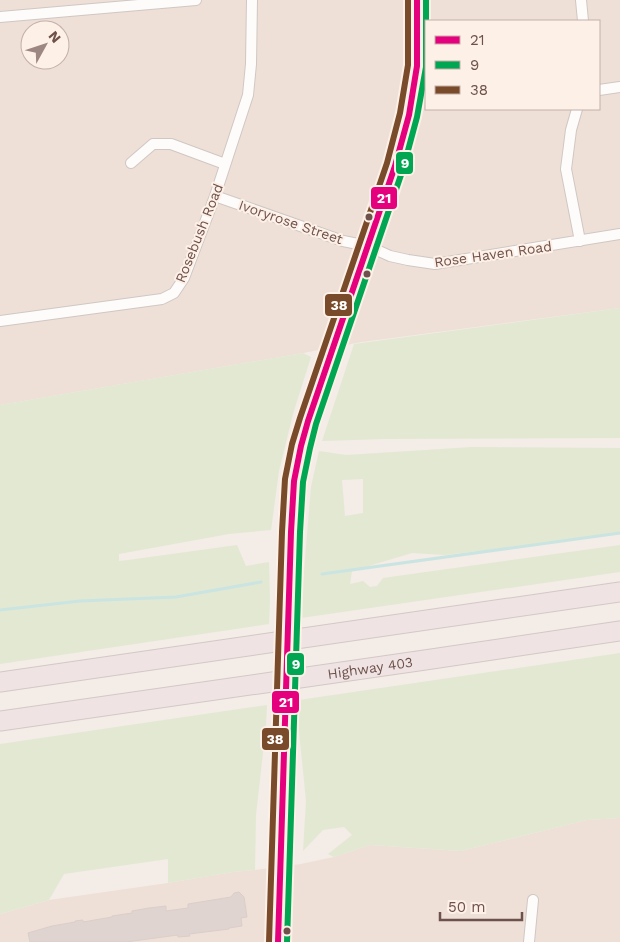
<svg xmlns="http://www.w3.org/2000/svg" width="620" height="942" font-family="'Work Sans',sans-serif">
  <rect width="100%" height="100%" fill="#f3ece7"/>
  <path fill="#eee0d7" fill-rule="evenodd" d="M0,0h620v308l-258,34 -59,11 -303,52zM426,21h173v88h-173zM30,30h30v30h-30z
    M620,818v124h-620v-28l49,-14 119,-17 65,-11 22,-2 46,-6 33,-7 36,-12 91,6 126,-31z"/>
  <path fill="#e3e8d3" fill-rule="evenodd" d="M620,308v130l-235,1 -63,2 32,-97z
    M303,353l8,4 -18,57 -14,57 -8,59 -42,4 -110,20v7l9,-1 109,-15 9,21 23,-4 1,38 -1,24 -269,40v-259z
    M472,447l148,1v86l-175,21 -33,-2 -60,18 -2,13 13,-3 7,6 7,-1 6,-8 237,-33v27l-319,46 1,-23 9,-108 8,-36 27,4zM363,479v34l-18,3 -3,-36z
    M620,653v165l-33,2 -126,31 -91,-6 -36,12 -6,-3 24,-19 -8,-8 -21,3 -20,21 3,-50 -8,-80 1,-21z
    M267,705l-1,21 -10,89 -1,55 -22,2 -65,11v-24l-104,15 -15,26 -49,14v-170z"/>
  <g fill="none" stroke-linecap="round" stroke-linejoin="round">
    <path stroke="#cae4e1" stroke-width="3" d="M322,574l298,-41
      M0,610l80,-9 96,-4 85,-15"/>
  </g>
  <path fill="#dfd4d0" stroke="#dbceca" d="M239,892l5,5 3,20 -6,1 1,8 -13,2v1l-40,5 1,2 -12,1v-2l-52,7h-96l-2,-9 24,-7 23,-4v-1l8,-1v2l29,-5v-1l20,-3v-2l17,-3 17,-2v5l22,-3v-4l43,-7 3,-4z"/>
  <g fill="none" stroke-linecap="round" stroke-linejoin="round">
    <defs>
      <path id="minor" d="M581,0l2,21
        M0,17l196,-17
        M599,90l21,-3
        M577,109l-6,21 -5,39 14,72
        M131,163l22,-19h18l54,20
        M215,196l128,45 25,5 22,10 18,4 27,4 185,-30
        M0,321l162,-22 12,-6 10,-15 31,-82 33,-101 3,-31 1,-64
        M529,942l4,-42"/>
      <path id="secondary" d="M288,597c2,-38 1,-77 6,-115 2,-21 8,-41 14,-61l87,-255 14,-51 8,-49v-66
        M278,942l7,-219"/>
      <g id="motorway">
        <path d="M0,682l620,-90"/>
        <path id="s1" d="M0,721l425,-61 195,-29"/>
      </g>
    </defs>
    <use href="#minor" stroke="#d0c7c3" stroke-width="12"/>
    <use href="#secondary" stroke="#d2c8c4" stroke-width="18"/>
    <use href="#motorway" stroke="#d3c8c5" stroke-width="21"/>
    <use href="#minor" stroke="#fdfcfb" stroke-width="10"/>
    <use href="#secondary" stroke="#fdfcfb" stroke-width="15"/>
    <use href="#motorway" stroke="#efe4e3" stroke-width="19"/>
    <defs>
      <path id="secondary-bridge" d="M285,723l3,-126"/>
    </defs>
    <use href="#secondary-bridge" stroke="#d2c8c4" stroke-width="18" stroke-linecap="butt"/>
    <use href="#secondary-bridge" stroke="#fdfcfb" stroke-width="15"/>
    <defs>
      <path id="bus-1" d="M278,942l13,-410 3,-51 7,-35 7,-25 87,-255 14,-51 8,-49v-66"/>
      <path id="bus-2" d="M287,942l13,-410 3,-50 7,-34 6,-24 87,-255 14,-52 9,-50v-67"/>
      <path id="bus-3" d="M269,942l13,-410 3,-53 7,-35 8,-26 87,-255 13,-50 8,-48v-65"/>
    </defs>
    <use href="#bus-1" stroke="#fdf0e6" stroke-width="10"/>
    <use href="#bus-2" stroke="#fdf0e6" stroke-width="10"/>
    <use href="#bus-3" stroke="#fdf0e6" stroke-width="10"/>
    <use href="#bus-1" stroke="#e5007d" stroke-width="6"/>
    <use href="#bus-2" stroke="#00a651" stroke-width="6"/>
    <use href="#bus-3" stroke="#7a4b2a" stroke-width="6"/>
  </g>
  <g fill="#6e514b" stroke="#fdf0e6" stroke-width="2">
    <circle cx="369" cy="217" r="4.5"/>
    <circle cx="367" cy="274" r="4.5"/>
    <circle cx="287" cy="931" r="4.5"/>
  </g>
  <g text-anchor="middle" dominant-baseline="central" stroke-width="4" stroke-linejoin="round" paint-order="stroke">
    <g font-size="14" fill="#6e514b" stroke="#fdf0e6">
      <text transform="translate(291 222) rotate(19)">Ivoryrose Street</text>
      <text transform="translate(199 233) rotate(-68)">Rosebush Road</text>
      <text transform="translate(493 254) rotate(-8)">Rose Haven Road</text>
      <text stroke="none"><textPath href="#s1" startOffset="374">Highway 403</textPath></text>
    </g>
  </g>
  <g stroke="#fdf0e6" stroke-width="2">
    <rect x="395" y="151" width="19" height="24" rx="5" fill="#00a651"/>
    <rect x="370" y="186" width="28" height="24" rx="5" fill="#e5007d"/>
    <rect x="324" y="293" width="29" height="24" rx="5" fill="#7a4b2a"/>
    <rect x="286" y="652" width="19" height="24" rx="5" fill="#00a651"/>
    <rect x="271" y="690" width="29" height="24" rx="5" fill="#e5007d"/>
    <rect x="261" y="727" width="29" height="24" rx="5" fill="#7a4b2a"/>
  </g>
  <g font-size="14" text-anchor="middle" font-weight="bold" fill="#fff">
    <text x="405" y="168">9</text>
    <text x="384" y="203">21</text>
    <text x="339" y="310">38</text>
    <text x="296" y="669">9</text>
    <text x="286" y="707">21</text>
    <text x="275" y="744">38</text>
  </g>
  <rect x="425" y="20" width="175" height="90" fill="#fdf0e6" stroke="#c4b0a8"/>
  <rect x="435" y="36" width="25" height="8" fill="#e5007d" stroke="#c4b0a8"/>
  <text x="470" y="45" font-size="15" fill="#6e514b">21</text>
  <rect x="435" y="61" width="25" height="8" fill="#00a651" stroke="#c4b0a8"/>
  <text x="470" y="70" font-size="15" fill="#6e514b">9</text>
  <rect x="435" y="86" width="25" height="8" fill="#7a4b2a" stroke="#c4b0a8"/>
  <text x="470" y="95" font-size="15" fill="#6e514b">38</text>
  <g transform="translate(45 45) rotate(50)"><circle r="24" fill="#fdf0e6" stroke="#c4b0a8"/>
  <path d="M0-4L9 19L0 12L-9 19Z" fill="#9d8782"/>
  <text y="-8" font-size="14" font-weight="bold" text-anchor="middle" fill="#6e514b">N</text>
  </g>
  <path d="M440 912v8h82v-8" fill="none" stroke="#6e514b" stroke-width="2.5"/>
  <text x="448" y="912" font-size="15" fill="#6e514b" stroke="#fdf0e6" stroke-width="4" paint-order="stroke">50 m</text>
</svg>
